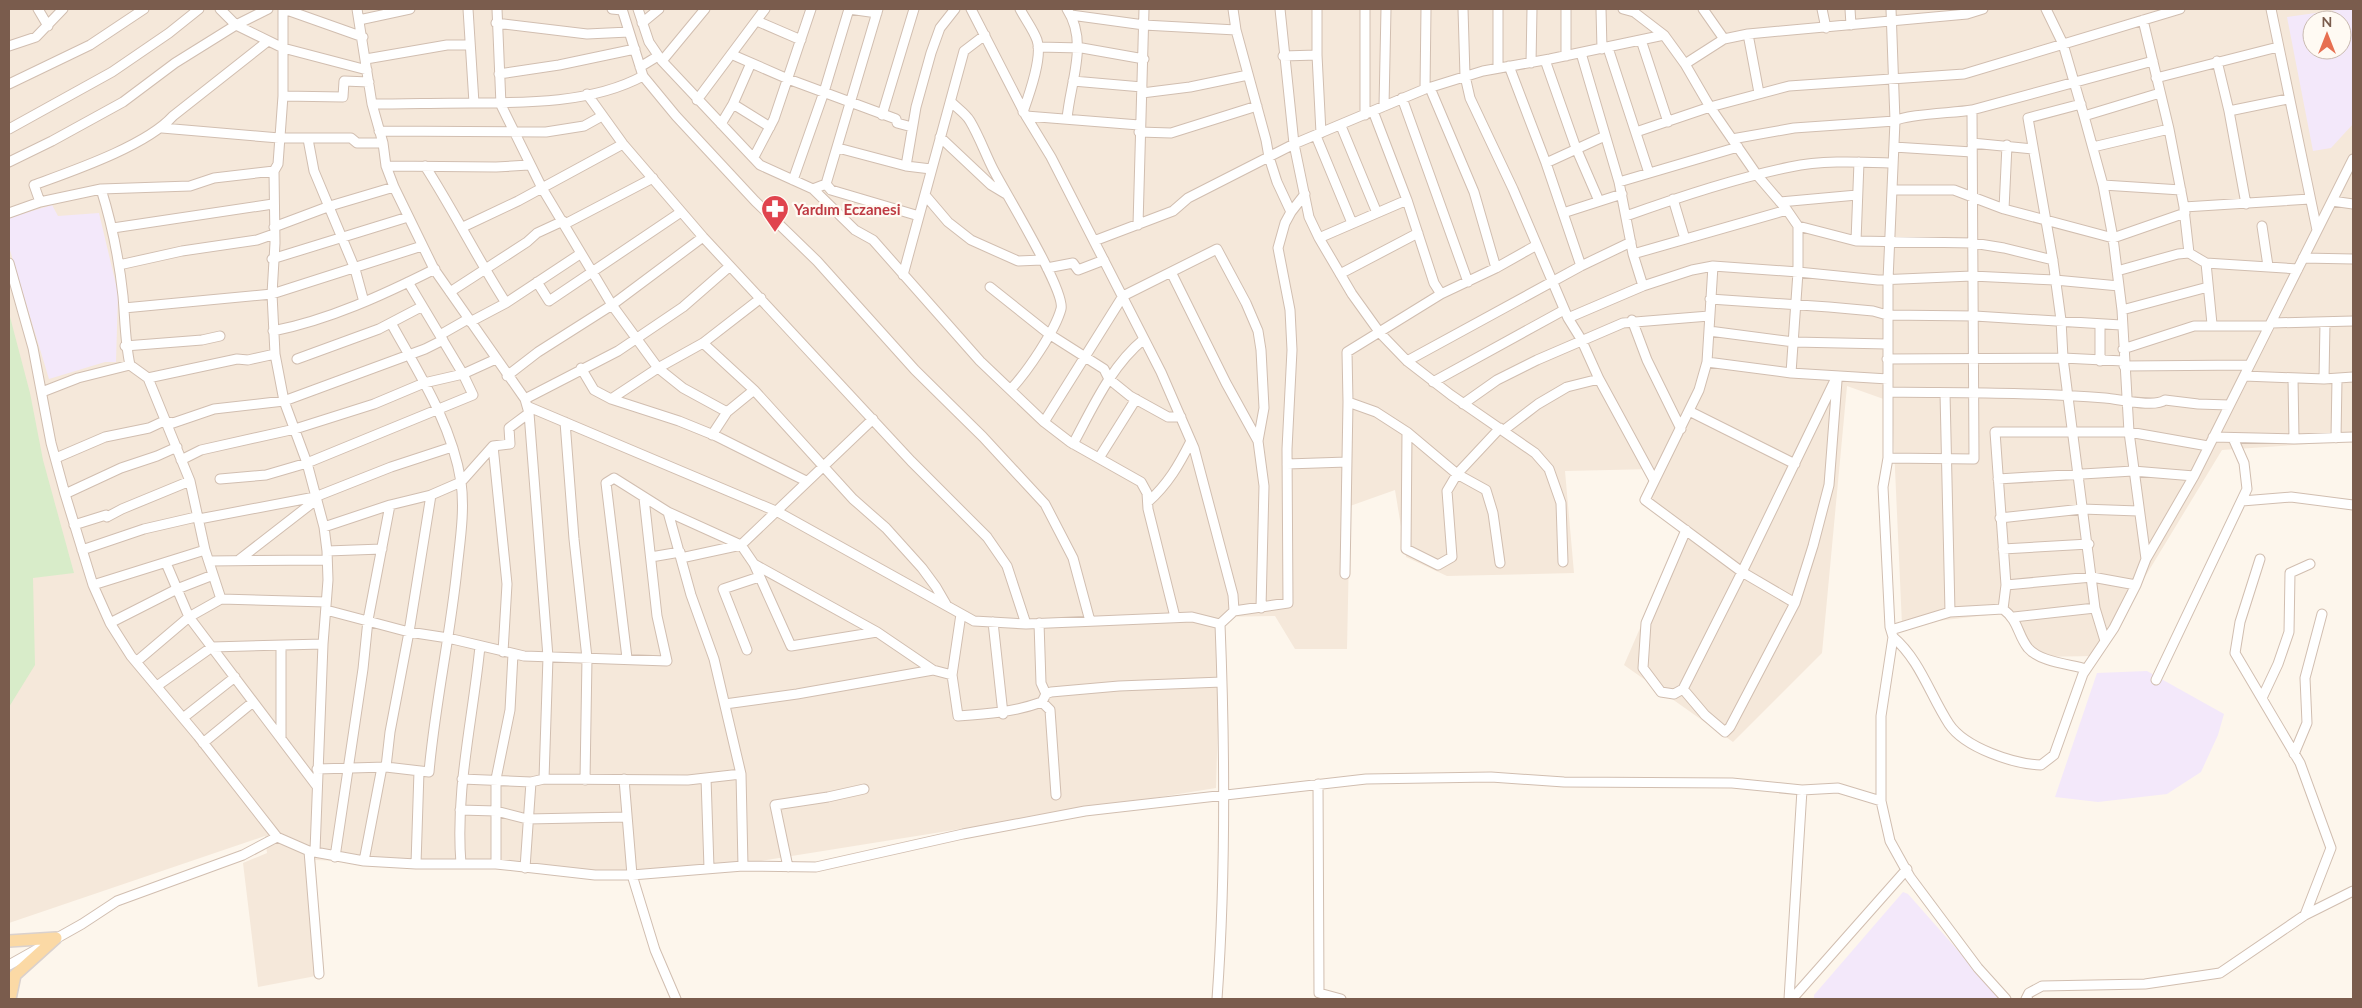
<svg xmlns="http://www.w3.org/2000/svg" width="2362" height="1008" font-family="Lato,sans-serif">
  <rect width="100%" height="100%" fill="#fdf6ec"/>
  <path fill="#f5e8da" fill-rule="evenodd" d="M9,9h2344v432l-131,9 -125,206 -68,1 -23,-44 -104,12 -10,-223 -45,-16 -25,267 -89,89 -109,-77 57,-131 -41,-36 14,-29 -89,2 9,102 -127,3 -41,-19 -11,-67 -45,16 -3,143h-52l-20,-33 -54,1 -5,171 -543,87 -358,-15 6,115 -63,12 -15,-124 24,-10 -2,-17 -256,87zM2312,20h30v30h-30z"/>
  <path fill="#f3e8fa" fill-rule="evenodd" d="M2344,9h9v115l-22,24 -18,3 -26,-134zM2312,20h30v30h-30z
    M52,205l6,11 41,-3 19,80 -2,69h-11l-56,17 -40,-132v-29z
    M2147,671l77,43 -6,21 -17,37 -34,22 -69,8 -43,-5 42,-124z
    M1903,892l5,2 93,105h-187v-4z"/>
  <path fill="#d8ecc9" d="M9,313l21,80 13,67 31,113 -41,5 2,87 -26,42z"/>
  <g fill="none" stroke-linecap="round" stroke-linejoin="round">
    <defs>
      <path id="minor" d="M38,9l10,17
        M220,9l16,16 47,23 84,22
        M283,9v87l-5,68 -4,7 1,72 -3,51 3,60 9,47 23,62 17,64 3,24 1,29 -5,64 -8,207
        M284,9l79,28
        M468,9l6,94
        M497,9l4,96 41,83 70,117 46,63 25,20 44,24 -15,23
        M612,9l10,1
        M622,9l21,67 33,40 79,85 62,60 98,109 68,67 62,67 28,54 17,63
        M638,9l11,33 13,19 98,104 53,24 42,41 18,10 107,121 64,61 26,20 71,40 6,11 1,16 27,108
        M849,9l28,4
        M971,9l55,107 25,41 110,215 33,76 39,147 1,16 -14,13
        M1020,9c5,10 13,20 17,31 6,17 -8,55 -14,72
        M1233,9l3,21 30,110 3,17 8,25 14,30
        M1280,9l14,135 15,73 10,21 33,56 28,39 27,28 44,34 84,58 14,16 12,34 2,59
        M1317,9v46l4,78
        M1463,9l2,67 5,22 43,91 55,129 13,21 18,40 55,101
        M1498,9v59
        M1601,9l1,40
        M1623,9l11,3 30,23 21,29 25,43 47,68 30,35 11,16v46l-7,101
        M1703,9l21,30
        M1822,9l4,19
        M1850,9l1,16
        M1891,9l4,112 -7,159v178l-5,29 7,140 3,10 -12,79v85l9,40 20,36 68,91 28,31
        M2046,9l17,35 21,72 19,69 10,53 9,72 7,122 17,127
        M2271,9l46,221
        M1071,15l73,10 92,5
        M359,20l51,-11
        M2143,20l26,109 15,78 126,-8
        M757,21l44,19
        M496,23l91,11 42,-2
        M642,23l17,-14
        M1748,34l11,59
        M1641,40l27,82
        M9,46l27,-9 27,-28
        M1038,47l44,1 62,11
        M1608,48l41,125
        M1581,53l38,129 14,72 10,32
        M733,55l55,24 108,40 1,4 15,4
        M1283,56l34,-1
        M1566,56v-47
        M366,59l81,-14h23
        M1545,60l31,88 23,53
        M662,61l43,-52
        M2217,61l12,50 17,93
        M1531,63l1,-54
        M1685,64l39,-25 24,-5 219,-20 16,-5
        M1509,66l37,97 35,103
        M640,67l18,-11
        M499,74l60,-9 76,-16
        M2156,78l122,-31
        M1073,81l69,6
        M9,84l81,-39 54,-36
        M1430,88l44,104 22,76
        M1425,89l1,-80
        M1142,93l48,-6 58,-12
        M587,94l36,50 80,93 208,224 76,76 20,29 19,58
        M283,96l60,1 1,-16 25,1
        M1402,98l66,184
        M697,100l68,-91
        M951,102c6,6 15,12 19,19 9,15 15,32 23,48 11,22 73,122 68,140 -6,22 -34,63 -50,80
        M372,104c33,0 66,-1 99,-1 56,0 122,0 172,-27
        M733,104l37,23
        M2081,104l-53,14 25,143 8,59 2,38 32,250 10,33
        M1384,106l2,-97
        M1373,111l34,89 27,83 7,11
        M2229,111l59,-12
        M882,115l32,-106
        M1365,115v-106
        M1026,116l113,9
        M2084,116l76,-23
        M1067,119c3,-37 22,-76 0,-110
        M721,124l12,-20 18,-41
        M1341,126l36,87
        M162,128l117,10h72l6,5h26
        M9,129l103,-57 57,-39 30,-24
        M379,131l167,1 38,-6 18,-10
        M1139,132l32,1 86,-27
        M1636,132l74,-25 79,-21 175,-12 216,-65
        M1316,136l36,87
        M940,137l51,48 15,9
        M308,139l6,32 41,98 9,33
        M1732,139l62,-11 101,-7c11,-7 59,-8 77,-11l181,-49
        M1972,143l61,6
        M1894,147l78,5
        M2093,147l76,-18
        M838,148l68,18 25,3
        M754,157l20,-38 37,-110
        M9,162l43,-21 71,-39 52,-39 61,-38 32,-16
        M1546,163l59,-27
        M386,166l110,1 33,-2
        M425,166c29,45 52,92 81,137
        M906,166l10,-59 15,-54 9,-25 15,-19
        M793,180l31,-88 25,-83
        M1619,182l119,-35
        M826,184l5,6 88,26
        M2103,185l78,5
        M101,189c11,35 18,70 22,107 2,23 2,46 7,69
        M813,189l13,-5 52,-175
        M1893,190h61l50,19 109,29 72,-25
        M925,195l23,27 23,18 47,21 24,-1
        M1673,199l12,40
        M2332,201l21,3
        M40,202l-6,-17c38,-14 112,-39 139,-69l95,-75
        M1780,202l77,-7
        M2004,209l3,-64
        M2184,209l5,44 17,10 92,6
        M9,213l31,-11 61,-13 89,-3 24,-8 60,-7
        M1563,213l59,-19
        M1626,216c53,-19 109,-38 164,-49 33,-7 70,-5 103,-4
        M565,224l88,-46
        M1138,225l6,-216
        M1798,226l58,15 117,2 31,5 49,12
        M2262,226l6,40
        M274,227l56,-21 64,-19
        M463,227l55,-26 105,-57
        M113,228l160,-24
        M1319,238l88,-38
        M1094,241l79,-30 15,-13 106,-54 131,-55 58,-18 67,-12 114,-24
        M1856,241l3,-79
        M1633,254l154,-44
        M2303,258l50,1
        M272,259l136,-42
        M9,263l24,85 18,95 14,51 28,91 17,38 21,33 67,80 79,101 32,14 55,10 52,3h80l99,11h37l111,-9 73,1 147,-33 122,-23 281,-32 125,-2 73,5 168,1 70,7 36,-2 43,13
        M2206,263l6,61
        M119,265l63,-14 75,-11 17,-6
        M1713,266l-6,96 -8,28 -54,110 97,72 95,-196
        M1047,268l26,-5 5,7 26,-10
        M2117,271l61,-17 11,-1
        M1171,272l55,111 32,58
        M1340,274l78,-41
        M903,275l61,-224 21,-16
        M537,282l12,19 132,-89
        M990,287l59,47 55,35 5,10 21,17 38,21h13
        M450,292l77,-50 10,-9 26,-12
        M1710,299l119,8 44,4 14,4 88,1 146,9
        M124,308l148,-14 150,-48
        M2122,310l86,-23
        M1568,318l75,-32 49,-16 21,-4 85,6 80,8 94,-4 83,4 64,6
        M1632,320l15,40 34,69
        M470,322l36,-19 74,-49
        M2272,323l81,-2
        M273,331c56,-11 110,-36 162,-62
        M1709,331l85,11 93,2
        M440,335l28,-16
        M703,343l51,47 99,109 33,29 36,40 14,19 11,19
        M125,346l77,-6 18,-4
        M2123,349l71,-23h75
        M297,359l82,-30 42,-22
        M1887,359l176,-1 60,3
        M1407,361l174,-95 50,-24
        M2100,361v-37
        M1707,362l84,11 97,6
        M2124,366l125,-1
        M581,368l13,22 17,9 68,22 37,15 90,45
        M507,376l31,-24 74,-47 91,-68
        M2244,376l80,3 29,-2
        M148,378l42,103 15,69 16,49
        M2293,378l1,61
        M2324,379l1,-56
        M1433,382l131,-72
        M42,392l36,-14 52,-13 18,13 89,-19 11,1 27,-6
        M1889,392c72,1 144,0 216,6 14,1 49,10 60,2l33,4 31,1
        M1945,393l5,219
        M525,399l93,-48 65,-44 47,-41
        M611,399l47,-31 45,-25 58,-45
        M1348,402l28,10 31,20 50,42 29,16 7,23 7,50
        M1463,404l34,-24 40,-20 86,-37 86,-7
        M529,407l249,105 196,109 52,3 166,-7 28,7
        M1689,411l106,53
        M727,412l27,-22
        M529,413l19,244 -4,122
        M565,422l9,117 13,119 -2,122
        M1044,422l79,-126 94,-47 29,54 12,28 3,19 3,58 -6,33 6,45 -3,122
        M1504,430l34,-26 29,-17 32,-8
        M1407,432l-1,117 32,16 14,-8 -5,-66 10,-17 43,-46
        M2213,437l81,2 59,-2
        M2336,438l1,-59
        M1073,444c20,-37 38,-78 71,-105
        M493,446l14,138 -4,68
        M56,458l49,-21 44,-9 15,-7 9,2 41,-14 70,-8 141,-52 18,-9
        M1099,458l37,-59
        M1888,458l86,1 -2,-349
        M181,460l20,-10 94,-21 79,-25 50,-21 39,-9 33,-15
        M1287,464l60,-2
        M220,479l46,-4 41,-12 166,-68 -10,-21 -55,-92
        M1998,479l135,-8 61,5
        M65,494l56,-26 36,-12 20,-9
        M2242,501l49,-4 62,8
        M1148,502c20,-18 31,-37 43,-61
        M668,512l23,83 23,64 27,115 2,92
        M2000,518l82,-9 56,2
        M199,519l116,-22 76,-30 61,-20
        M74,525l32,-10 1,2 15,-8 68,-28
        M324,527l66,-22 41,-10 30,-13 32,-36 17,-2 -1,-16 20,-15 -4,-14 -91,-130 -40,-82 -8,-21 -3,-23 -11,-39 -15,-95
        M1686,530l-40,93 -3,45 18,24 13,2 9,-5 59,-117 53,31
        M2003,549l86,-5
        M82,550l62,-21 52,-12
        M327,551l55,-2
        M651,557l29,-5
        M681,558l60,-13 132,-126
        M240,559l76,-59
        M209,561l118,-1
        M166,563l23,54 127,168
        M754,564l123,68 56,38 19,5
        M1345,574l3,-172 -1,-50 94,-58 55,-26 39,-22
        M93,585l112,-35
        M2006,585l86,-8 44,8
        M2003,609l3,-24 -11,-153h134l79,14
        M326,610l83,22 39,6 76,18 143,5 -10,-45 -13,-118
        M1234,611l54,-8 -1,-154 5,-99 -2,-40 -12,-62 7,-25 6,-11 14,-18
        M961,614l-9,61 6,41c30,-2 56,-4 84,-14l4,-8 5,-2 68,-6 103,-4
        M2014,617l81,-9
        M993,622l10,92
        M110,623l67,-34 36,-14
        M1039,623l2,60 5,11
        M1891,630l59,-18 53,-3c16,12 14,25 25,39 12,14 41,16 58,21
        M1893,637c27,23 37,58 56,87 16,24 65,40 92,41l13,-10 29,-81 31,-46 22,-43 10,-26 48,-83 159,-317
        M747,650l-24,-61 36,-12
        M627,658l-21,-175 8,-5 54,34 73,33 13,19 37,82 86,-14
        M136,662l53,-45 32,-18 105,3
        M2156,680l91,-191 -3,-26 -11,-25
        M157,686l55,-39 111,-3
        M1683,689l22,26 20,17 5,-5 65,-124 18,-57 16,-61 8,-104
        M2262,698l16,-34 11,-32 1,-59 20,-9
        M1042,702l8,8 6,85
        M725,704l72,-10 136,-24
        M183,718l52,-41
        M281,738v-92
        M203,743l50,-41
        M2294,754l13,-31 -2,-45 17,-64
        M386,767l4,-35 19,-100 22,-137
        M317,769l69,-2 43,5c6,-68 21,-135 28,-203 3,-28 8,-59 4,-87 -9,-58 -43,-110 -70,-159
        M706,778l3,90
        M462,779l69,3 13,-3 144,1 53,-6
        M624,779l8,96 23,75 21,49
        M1318,784l1,209 22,6
        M460,810l36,1 31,8 100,-2
        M309,851l10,123
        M335,857l28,-188 5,-49 22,-115
        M364,861l18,-94
        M416,864l3,-93
        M461,864c-6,-74 12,-145 19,-218
        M496,864v-85l14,-69 3,-56
        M788,867l-13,-62 53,-8 36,-8
        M525,868l6,-86
        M2305,915l48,-24
        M9,965l73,-41 35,-23 126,-46 34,-18
        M1217,999c9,-124 8,-250 3,-375
        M1789,999l13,-209
        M1792,999l115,-130
        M2026,999l3,-6 13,-7 103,-2 75,-11 85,-58 26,-67 -31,-85 -65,-110 5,-31 20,-63"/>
      <path id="major" d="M9,941l47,-3
        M10,999l5,-24 41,-37"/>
    </defs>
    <use href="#minor" stroke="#d1beb0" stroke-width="11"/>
    <use href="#major" stroke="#dad1cd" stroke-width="14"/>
    <use href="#minor" stroke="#fff" stroke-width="9"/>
    <use href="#major" stroke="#fbd9a5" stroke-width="11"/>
  </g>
  <defs>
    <symbol id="pharmacy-pin" viewBox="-11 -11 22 30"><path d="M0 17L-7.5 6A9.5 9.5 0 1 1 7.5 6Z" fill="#e0444e" stroke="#fffaf3"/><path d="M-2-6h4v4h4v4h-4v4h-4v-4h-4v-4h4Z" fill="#fff"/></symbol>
  </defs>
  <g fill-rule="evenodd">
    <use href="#pharmacy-pin" x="759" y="193" width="32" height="43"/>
  </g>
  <g text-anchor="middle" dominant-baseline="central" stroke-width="4.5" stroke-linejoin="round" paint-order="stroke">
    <g font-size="15" font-weight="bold" fill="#be3a42" stroke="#fffaf3" text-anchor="start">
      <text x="794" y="209">Yardım Eczanesi</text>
    </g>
  </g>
  <rect width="2362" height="1008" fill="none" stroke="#7a5c4d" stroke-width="20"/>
  <g transform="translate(2327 35)"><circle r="24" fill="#fffaf3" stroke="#cabbb1"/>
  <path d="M0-4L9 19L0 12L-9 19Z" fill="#e76f51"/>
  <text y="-8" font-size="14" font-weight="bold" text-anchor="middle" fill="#7a5c4d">N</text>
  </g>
</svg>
